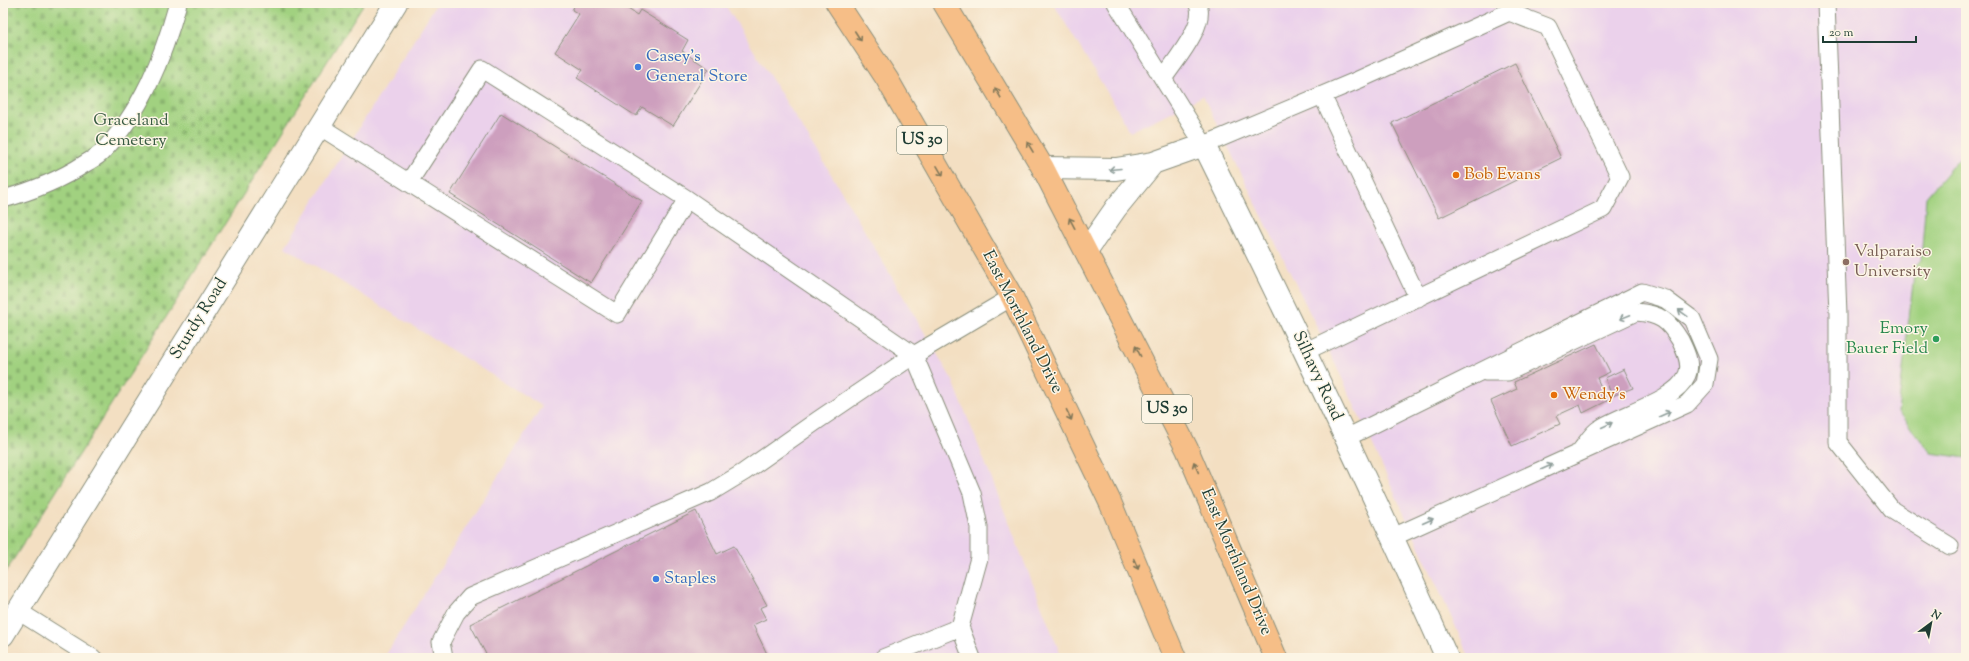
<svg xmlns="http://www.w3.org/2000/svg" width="1969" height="661" font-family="'Sorts Mill Goudy',serif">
  <defs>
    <pattern id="cemetery-stones" width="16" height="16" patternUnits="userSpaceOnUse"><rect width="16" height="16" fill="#a1d180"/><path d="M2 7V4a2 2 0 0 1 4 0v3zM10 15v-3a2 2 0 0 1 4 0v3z" fill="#8ab46f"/></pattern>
  </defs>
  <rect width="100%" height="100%" fill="#fcf5e5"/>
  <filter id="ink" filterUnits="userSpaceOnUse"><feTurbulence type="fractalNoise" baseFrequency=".025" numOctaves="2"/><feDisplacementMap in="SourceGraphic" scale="8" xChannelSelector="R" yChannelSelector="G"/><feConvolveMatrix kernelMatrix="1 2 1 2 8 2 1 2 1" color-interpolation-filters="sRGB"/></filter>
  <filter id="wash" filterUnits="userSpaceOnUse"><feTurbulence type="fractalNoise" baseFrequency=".012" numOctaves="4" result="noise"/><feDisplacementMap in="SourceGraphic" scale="16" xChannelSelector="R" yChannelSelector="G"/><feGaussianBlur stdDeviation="0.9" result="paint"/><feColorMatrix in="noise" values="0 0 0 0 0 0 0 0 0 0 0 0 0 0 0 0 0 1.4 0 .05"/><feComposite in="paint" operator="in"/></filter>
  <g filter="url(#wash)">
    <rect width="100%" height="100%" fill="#f3dfc2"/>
    <path fill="#ebd1eb" d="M437,3h287l104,166 125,212 109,277h-678l158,-252 -257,-159z
      M1053,3h913v655h-496l-129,-282 -138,-280 -73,36 -15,-27z"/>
    <path fill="url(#cemetery-stones)" stroke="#60875a" d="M3,3h361l-361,573z"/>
    <path fill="#a1d180" stroke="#60875a" d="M1966,150v308l-35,-5 -33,-41 17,-146 6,-6 5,-63z"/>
    <g id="blocks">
      <path fill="#cd9fbe" d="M576,3h43l18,12 3,-5 48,30 -6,11 27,18 -36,57 -31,-19 -6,9 -59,-38 6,-8 -28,-18 24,-38 -7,-4z
        M1515,63l46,95 -122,60 -47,-95z
        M501,113l141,88 -51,82 -141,-89z
        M1596,344l14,28 -13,6 10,23 -24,12 -3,-8 -24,11 4,8 -48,22 -21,-45 26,-12 -3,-7z
        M1624,369l9,19 -21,8 -7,-18z
        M696,511l21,43 17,-8 33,59 -7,3 6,11 -13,6 16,33h-281l-18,-34z"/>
    </g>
  </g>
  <g filter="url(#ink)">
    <use href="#blocks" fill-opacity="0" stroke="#898e7b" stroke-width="1"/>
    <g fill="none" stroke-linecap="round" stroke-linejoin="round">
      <defs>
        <path id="service" d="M1116,3l88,142 154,-65 151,-68 39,15 72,150 -17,32 -297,142
          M1826,3l12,311v128l54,68 58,36
          M1163,79c11,-17 46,-57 34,-76
          M1322,95l96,203
          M319,126l298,188 70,-115
          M409,182l73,-113 205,130 227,156 98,-58
          M3,199c30,-8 57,-19 83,-36 5,-3 11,-6 15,-10 41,-41 62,-96 77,-150
          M1485,372h23l128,-60c24,2 32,8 44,28 5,10 12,24 7,35 -11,26 -66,39 -88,54 -7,4 -13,15 -18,21
          M1346,438l296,-146 23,7 27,20 17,40 -4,25 -18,20 -294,133
          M18,611l75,47
          M444,658l-3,-16 15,-29 14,-16 241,-105 33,-20 74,-52 96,-65 58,138 7,34v31l-19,69 12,31
          M883,658l77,-31"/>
        <path id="minor" d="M1043,168l73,1 37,-6 51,-18c84,170 166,340 243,513
          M1086,251l30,-43 37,-45"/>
        <path id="tertiary" d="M3,635l393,-632"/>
        <path id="trunk" d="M837,3l50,76 125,218 98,205 65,156
          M944,3l99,165 144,281 89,209"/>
      </defs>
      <use href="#service" stroke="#898e7b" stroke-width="19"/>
      <use href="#minor" stroke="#898e7b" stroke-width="24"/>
      <use href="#tertiary" stroke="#898e7b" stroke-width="24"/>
      <use href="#trunk" stroke="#898e7b" stroke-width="24"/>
      <use href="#service" stroke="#fff" stroke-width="17"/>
      <use href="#minor" stroke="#fff" stroke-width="22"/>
      <use href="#tertiary" stroke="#fff" stroke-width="22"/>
      <use href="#trunk" stroke="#f6be87" stroke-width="22"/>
    </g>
    <defs><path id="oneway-shaft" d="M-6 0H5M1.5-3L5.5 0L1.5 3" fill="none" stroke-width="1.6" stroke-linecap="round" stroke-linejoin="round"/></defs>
    <g stroke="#807759">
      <use href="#oneway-shaft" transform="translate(858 36) rotate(57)"/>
      <use href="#oneway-shaft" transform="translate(998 93) rotate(-120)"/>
      <use href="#oneway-shaft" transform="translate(1030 147) rotate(-121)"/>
      <use href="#oneway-shaft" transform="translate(940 171) rotate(60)"/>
      <use href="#oneway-shaft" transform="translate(1072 223) rotate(-118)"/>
      <use href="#oneway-shaft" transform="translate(1138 351) rotate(-117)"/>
      <use href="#oneway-shaft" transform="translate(1069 415) rotate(64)"/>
      <use href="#oneway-shaft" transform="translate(1196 467) rotate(-113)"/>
      <use href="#oneway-shaft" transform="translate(1136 564) rotate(67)"/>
    </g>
    <g stroke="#8f9e9a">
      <use href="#oneway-shaft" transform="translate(1115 169) rotate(175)"/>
      <use href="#oneway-shaft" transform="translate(1683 313) rotate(-144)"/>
      <use href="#oneway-shaft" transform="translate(1625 317) rotate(158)"/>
      <use href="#oneway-shaft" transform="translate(1665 414) rotate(-24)"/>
      <use href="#oneway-shaft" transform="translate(1607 425) rotate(-25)"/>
      <use href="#oneway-shaft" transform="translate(1547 467) rotate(-24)"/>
      <use href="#oneway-shaft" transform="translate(1428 521) rotate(-24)"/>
    </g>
  </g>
  <g fill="#3f7fe0" stroke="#fcf5e5" stroke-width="1.5">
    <circle cx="638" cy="67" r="4"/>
    <circle cx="656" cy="579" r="4"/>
  </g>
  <g fill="#e8710a" stroke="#fcf5e5" stroke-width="1.5">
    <circle cx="1456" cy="175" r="4"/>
    <circle cx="1554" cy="395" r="4"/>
  </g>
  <circle fill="#8d6e63" stroke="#fcf5e5" stroke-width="1.5" cx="1846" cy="262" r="4"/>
  <circle fill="#2e9e5b" stroke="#fcf5e5" stroke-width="1.5" cx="1936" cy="339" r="4"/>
  <g text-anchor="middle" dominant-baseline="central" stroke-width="3" stroke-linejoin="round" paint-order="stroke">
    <g fill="#fcf5e5" stroke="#617469" stroke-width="1">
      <rect x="897" y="126" width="50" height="28" rx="3"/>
      <rect x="1142" y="395" width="50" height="28" rx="3"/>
    </g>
    <g font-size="16" font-weight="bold" fill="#1f3d34">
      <text x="922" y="140">US 30</text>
      <text x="1167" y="409">US 30</text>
    </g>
    <g font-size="17" fill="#366cbe" stroke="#fcf5e5" text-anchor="start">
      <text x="646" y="57">Casey's<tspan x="646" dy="20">General Store</tspan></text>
      <text x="664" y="579">Staples</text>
    </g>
    <g font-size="17" fill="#395b43" stroke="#fcf5e5">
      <text x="131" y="121">Graceland<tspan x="131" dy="20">Cemetery</tspan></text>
    </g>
    <g font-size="17" fill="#c56008" stroke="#fcf5e5" text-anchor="start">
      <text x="1464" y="175">Bob Evans</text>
      <text x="1562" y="395">Wendy's</text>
    </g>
    <g font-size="17" fill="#785e54" stroke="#fcf5e5" text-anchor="start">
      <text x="1854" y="252">Valparaiso<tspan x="1854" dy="20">University</tspan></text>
    </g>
    <g font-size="17" fill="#1f3d34" stroke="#fcf5e5">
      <text transform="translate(199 319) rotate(-58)">Sturdy Road</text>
      <text transform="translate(1022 322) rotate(63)">East Morthland Drive</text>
      <text transform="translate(1317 376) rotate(65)">Silhavy Road</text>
      <text transform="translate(1236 562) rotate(67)">East Morthland Drive</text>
    </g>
    <g font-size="17" fill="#27864d" stroke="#fcf5e5" text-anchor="end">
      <text x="1928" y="329">Emory<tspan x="1928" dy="20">Bauer Field</tspan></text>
    </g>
  </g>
  <rect width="1969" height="661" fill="none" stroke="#fcf5e5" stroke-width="16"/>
  <g transform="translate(1931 623) rotate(32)" stroke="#fcf5e5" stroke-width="3" paint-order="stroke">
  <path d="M0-3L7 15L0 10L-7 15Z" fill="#1f3d34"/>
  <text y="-6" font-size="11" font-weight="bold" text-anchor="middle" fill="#1f3d34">N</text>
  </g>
  <path d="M1823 36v6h93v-6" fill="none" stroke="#1f3d34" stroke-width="2"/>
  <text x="1829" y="36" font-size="12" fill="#1f3d34" stroke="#fcf5e5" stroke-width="3" paint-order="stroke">20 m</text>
</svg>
